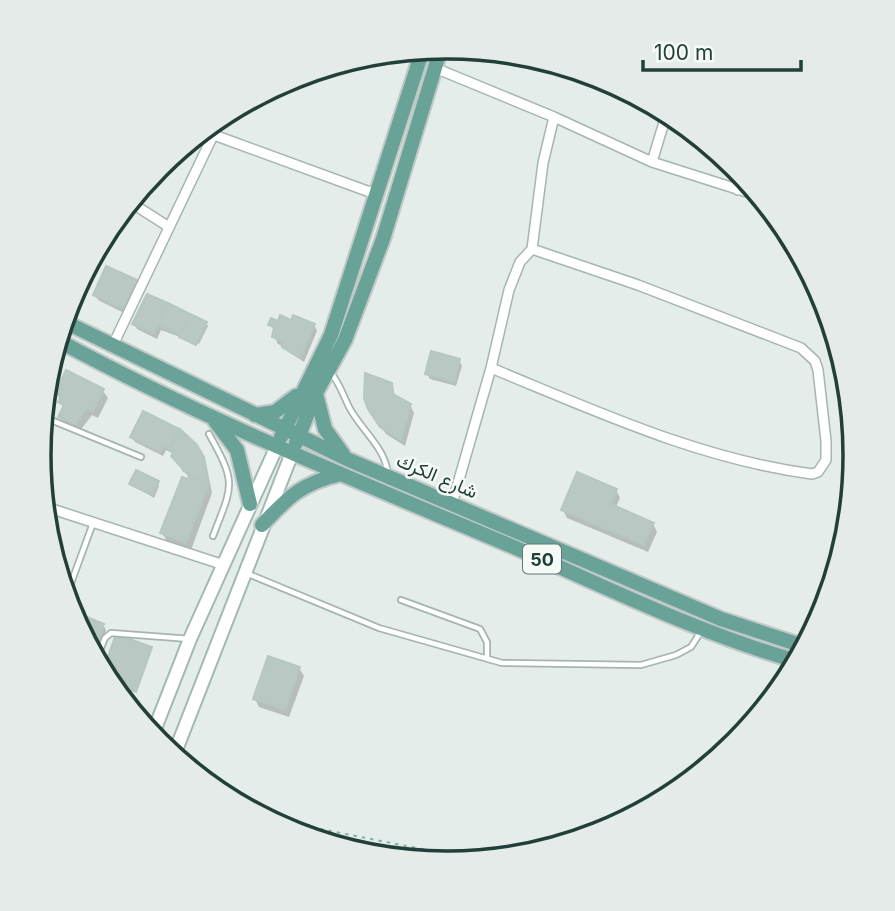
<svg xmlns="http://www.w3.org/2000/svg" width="895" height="911" font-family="Inter,Vazirmatn,sans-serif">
  <rect width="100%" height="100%" fill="#e4edea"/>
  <path fill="#0003" d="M136,281l3,6 -13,27 -28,-14 -3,-5z
    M292,322l22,3 3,6 -13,31 -27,-19 -2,-12 -5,-6z
    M206,323l2,3 -9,18 -38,-14 -4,9 -20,-10 -3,-5z
    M459,360l3,6 -6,20 -26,-7 -3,-5z
    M391,384l5,14 14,7 4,8 -9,33 -19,-12 -12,-17z
    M103,391l5,7 -10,20 -6,-3 -13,17 -14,-7 -5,-8 4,-8 -7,-16z
    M143,414l36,17 17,16 10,17 6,29 -21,57 -24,-9 -5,-8 32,-51 -5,-9 -6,-1 -9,-18 -8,-4 -3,6 -28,-14 -3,-5z
    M158,483l1,3 -5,12 -23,-14z
    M616,490l4,8 -4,9 37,17 4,8 -9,20 -81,-34 -4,-8z
    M88,620l15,5 3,5 -8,24 -15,-22z
    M299,668l5,8 -15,41 -30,-10 -4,-8z"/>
  <path fill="#b9c8c3" stroke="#b6c7c1" stroke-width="2" d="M106,266l31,14 -14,29 -30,-14z
    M147,294l21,9 -14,31 -22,-10z
    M168,303l22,11 -10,21 -22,-10z
    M190,314l17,8 -11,23 -17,-8z
    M280,315l11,5 2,-5 22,9 -15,34 -18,-11 2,-5 -12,-5 2,-10 -6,-2 3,-7 7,3z
    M431,351l29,8 -6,23 -29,-8z
    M66,370l38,19 -11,22 -6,-3 -12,17 -17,-8 6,-12 -6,-3 3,-6 -6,-3z
    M365,373l27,10 1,11 18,10 -10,36 -21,-13 -12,-18 -4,-11z
    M143,411l36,18 -10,20 -6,-3 -3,6 -30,-15z
    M180,429l17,16 7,12 5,27 -20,-8 -18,-20 2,-3 -3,-4z
    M136,470l23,11 -7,14 -23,-11z
    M577,472l40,17 -6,15 43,19 -10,22 -83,-35z
    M189,476l20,8 -23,59 -26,-10 22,-56 6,2z
    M87,617l17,7 -9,26 -13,-20z
    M116,634l36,13 -16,45 -17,-6 -14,-21z
    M268,656l32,11 -15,43 -32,-11z"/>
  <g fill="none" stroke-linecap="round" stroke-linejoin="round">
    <defs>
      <path id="lane" d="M331,373c9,11 12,22 18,34 12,23 36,40 39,67
        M46,418l95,39
        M209,434c28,50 24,50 4,102
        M246,573l133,55 123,35 139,2 35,-10 15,-8 11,-17
        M66,597l27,-74
        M401,600l79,29 7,13v15
        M98,655l7,-17 6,-5 79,6"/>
      <path id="street" d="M435,68l119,49 98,45 104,33
        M214,135l164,60
        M652,162l13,-43
        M738,190l5,-14
        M133,204l36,23
        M112,347l105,-220
        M491,368c105,43 208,91 321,106l6,-2 8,-12v-19l-8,-71 -3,-9 -14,-13 -163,-63 -106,-36
        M452,504l39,-136 18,-78 11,-28 12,-13 11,-86 11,-46
        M49,508l175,57"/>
      <path id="secondary" d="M152,736l38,-97 87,-193
        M174,755l118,-302"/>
      <path id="primary" d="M65,322l284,138 372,159 82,27
        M61,342c144,78 297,139 448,203 94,40 186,87 284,115
        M316,394l9,35 18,25
        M255,415l20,-3 21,-16
        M215,421l22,29 13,54
        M281,437l50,-102 91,-283
        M296,443l20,-50 29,-53 38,-101 58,-191
        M262,525c26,-28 40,-42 79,-51"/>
    </defs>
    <use href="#lane" stroke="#a6b5b1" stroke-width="8"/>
    <use href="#street" stroke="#a6b5b1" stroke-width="12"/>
    <use href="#secondary" stroke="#a2b9b2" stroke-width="16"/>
    <use href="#primary" stroke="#c1c9c8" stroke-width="18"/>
    <path stroke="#84b1a6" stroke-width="2" stroke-dasharray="3.5 5" stroke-linecap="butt" d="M270,819l202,40"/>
    <use href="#lane" stroke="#fff" stroke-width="4.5"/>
    <use href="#street" stroke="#fff" stroke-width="9"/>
    <use href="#secondary" stroke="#fff" stroke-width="12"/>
    <use href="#primary" stroke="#69a297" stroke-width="14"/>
  </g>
  <g text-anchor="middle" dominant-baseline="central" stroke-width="5" stroke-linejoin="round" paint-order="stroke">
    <rect fill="#f5faf7" stroke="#627772" stroke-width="2" x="523" y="544.5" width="38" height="29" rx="5"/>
    <g font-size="18" font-weight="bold" fill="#233f39">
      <text x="542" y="559">50</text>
    </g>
    <g font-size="19" fill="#233f39" stroke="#f5faf7">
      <text transform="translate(437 476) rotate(23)">شارع الكرك</text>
    </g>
  </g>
  <path d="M0 0H895V911H0ZM51 455a396 396 0 1 1 792 0a396 396 0 1 1-792 0Z" fill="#e4ebe8" fill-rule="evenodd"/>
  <path fill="none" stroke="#233f39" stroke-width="3.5" d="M51 455a396 396 0 1 1 792 0a396 396 0 1 1-792 0Z"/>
  <path d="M643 60v10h158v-10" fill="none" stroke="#233f39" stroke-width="3.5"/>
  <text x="654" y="60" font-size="21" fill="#233f39" stroke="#f5faf7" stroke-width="5" paint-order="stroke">100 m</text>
</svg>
